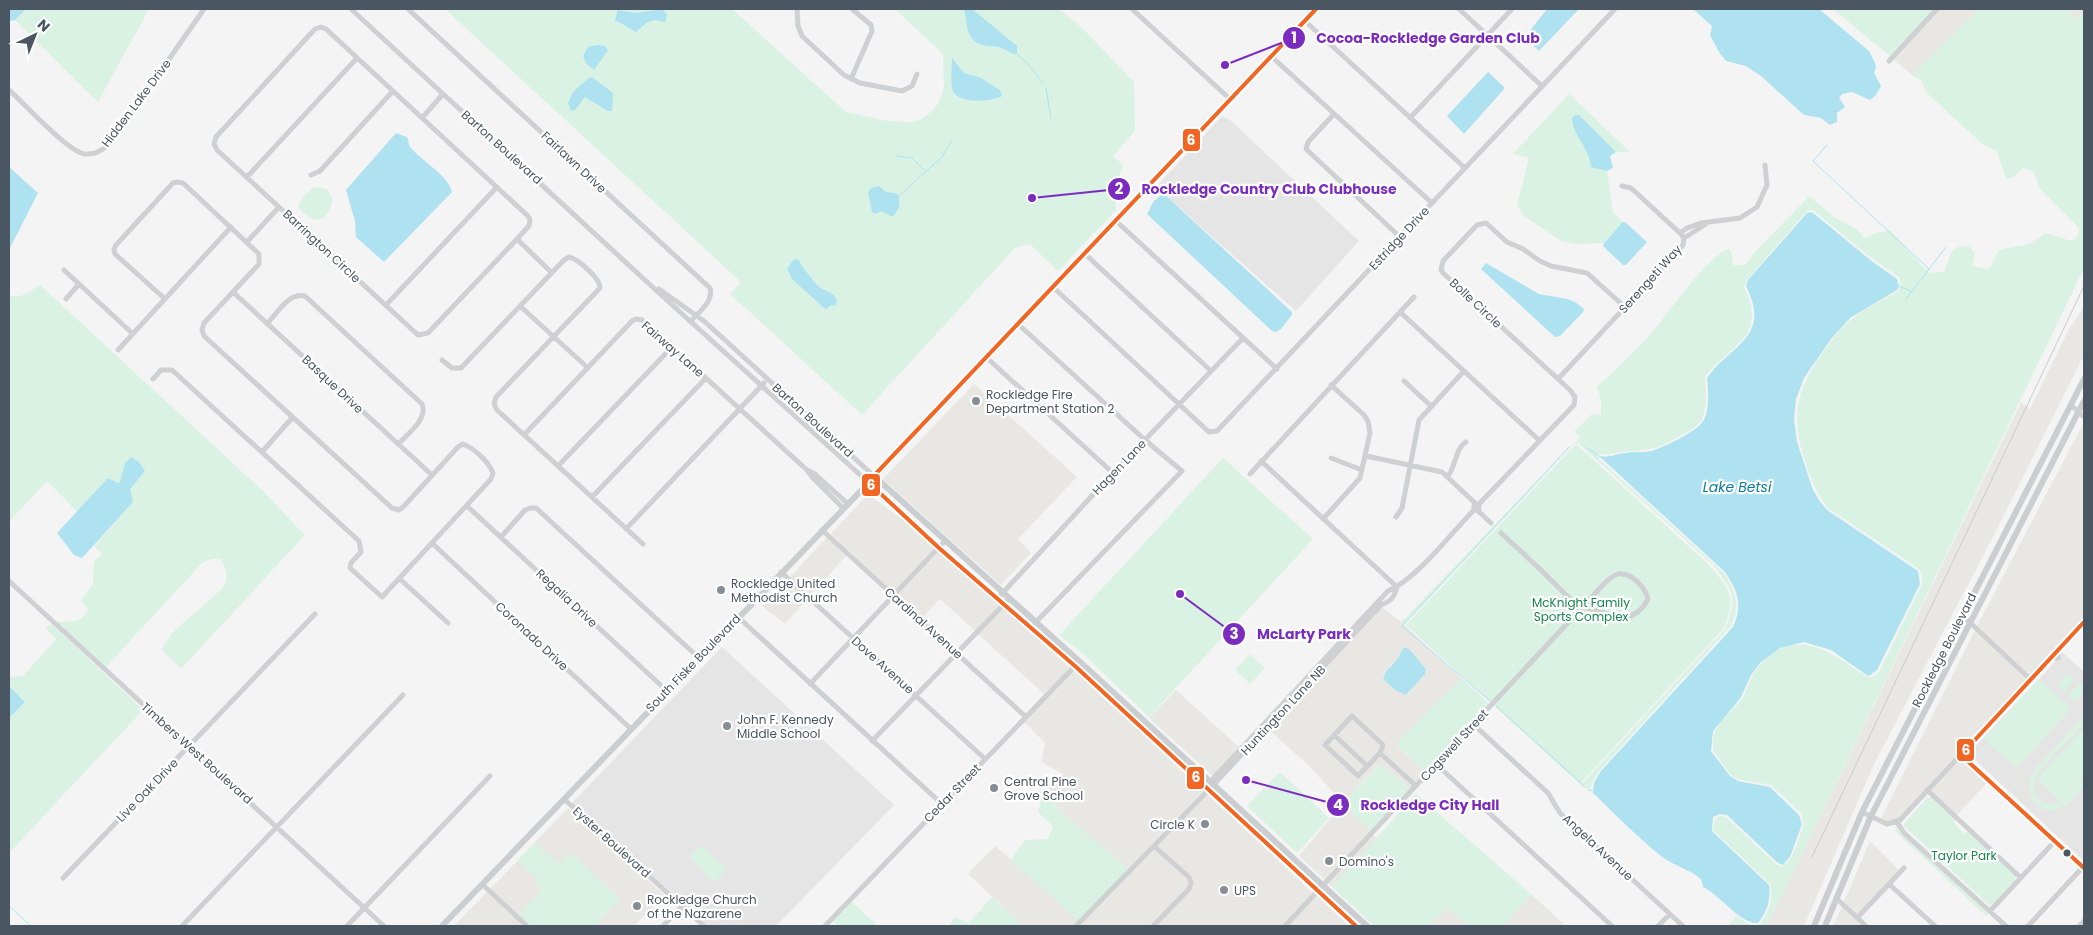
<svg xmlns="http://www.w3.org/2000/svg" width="2093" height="935" font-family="Poppins,sans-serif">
  <rect width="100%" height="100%" fill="#f4f4f4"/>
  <path fill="#e8e7e3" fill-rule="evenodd" d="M1939,9h40l-67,66 -19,-16z
    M2065,9h19v3l-7,8z
    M2084,307v48l-90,180 -121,231 -69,160h-37l254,-524 9,7 39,-80z
    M974,384l103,93 -59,62 13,14 -30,32 -118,-106z
    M2084,422v195l-55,59 -52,-50z
    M868,494l48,36 20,18 -42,45 -63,-59z
    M827,537l20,18 -37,41 -20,-19z
    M940,551l60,55 -25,25 -35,-32 -18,19 -25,-22z
    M787,580l20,19 -22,25 -23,-18z
    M1382,607l19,15 60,56 -58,61 -5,8 28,25 -10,11 -33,-31 2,-7 -32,-30 -30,29v3l34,31 23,-22 33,31 -3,2 -31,-25 -36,39 28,28 -46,49 -26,-24 44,-53 -34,-37 -41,-37zM1398,658l20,1 8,10 -1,5 -8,7 -9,13 -13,-4 -12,-11 8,-14z
    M1003,608l67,60 -44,46 18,-20 -66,-60z
    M1975,630l51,49 -128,140 -10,3 -7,-4z
    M1074,670l129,121 -75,78 -61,-52 -15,-15 -10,-6 21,-22 -22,-12 4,-19 -21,-21z
    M1176,690l63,57 -26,29 -64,-58z
    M1352,719l28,27 -2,6 -11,11 -30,-28z
    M1334,739l30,28 -6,6 -30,-28z
    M1961,758l25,26 -29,31 -27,-25z
    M1206,793l107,100 -31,33h-126l37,-44 -3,-7 -33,-30z
    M568,808l96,87 -28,29 1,2h-42l25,-27 -49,-46 -11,12 -26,-22z
    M1373,835l4,3 -45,49 -4,-4z
    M1870,841l29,29 -42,45 -13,-13z
    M995,846l16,14 68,61 -5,5h-50l-56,-52z
    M1154,849l33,29 2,5 -2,5 -36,38h-72z
    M517,861l19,17 5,14 -22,23 -29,-26z
    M487,892l37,34h-70z
    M1531,894l35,32h-63z
    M1316,895l33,31h-62z
    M1446,907l23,19h-40z
    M1842,907l20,19h-29z"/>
  <path fill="#e6e5e6" d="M1222,116l8,4 129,121 -63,70 -140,-124z
    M722,647l172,158 -118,121h-73l-133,-121z
    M2062,652l22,20v189l-111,-103 -1,-8 83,-88z"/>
  <path fill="#d9f2e3" d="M26,9h123l-51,93 -83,-82z
    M445,9h287l114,103 41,9 24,1 9,-2 11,-8 7,-8 6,-16 -1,-34 -48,-45h165l24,21 50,52 1,49 -22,25 10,9 -8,21 1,24 -58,61 -28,-27 -15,4 -153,167 -132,-121 11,-12z
    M1833,9h101l-44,47z
    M1979,9h86l12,11 7,-8v256l-317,658h-39l8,-10 16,10 7,-1c10,-12 15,-26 11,-41l-57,-54 2,-11 5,-3 6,1 51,48 5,2 9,-9 13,-33 -3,-12 -30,-28 -33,-6 -7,-4 -18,-25c0,-6 0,-14 2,-19 6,-13 20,-21 27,-32 6,-11 9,-24 18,-34 36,-40 70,-13 104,10 7,4 10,2 15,-3l43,-88v-9l-3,-6 -90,-60c-13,-16 -19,-32 -25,-51 -14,-44 -6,-71 20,-107 8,-11 17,-24 28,-32 14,-11 31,-19 46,-28l3,-5 -2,-9 -33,-23 -53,-44 -6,1 -60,69 -3,7c25,52 -14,56 -39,90l1,28 -4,15 -8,8 -31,17 -13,4 -52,6 1,4 125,114c12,19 16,32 7,53l-131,144 -8,12 -2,10 -9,-7 144,-156c14,-33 8,-38 -13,-65l-134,-121h-3l-171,182 -3,-3 179,-185 -6,-5 18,-18 9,1v-15l-4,-13c17,-16 34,-32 50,-49 18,-19 61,-84 82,-89l3,4 1,12h12l10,-13 54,-56 25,21 22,12 9,9 11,-5 14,-3 32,36 8,7 14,-1 7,-19 6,-6 12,-1 6,7 -3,13 17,3 10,-19c22,-6 26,0 46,-17l27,8 6,-6 1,-7 -39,-39 -7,-18 -10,-3 -9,9 -8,2 -9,-28 -15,-7 -57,-53 -3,-10 -10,-6z
    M1569,94l61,58h-14l-4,-3 -33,-10 11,16 1,11 16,5 6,41 10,10 -19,21 -28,1 -15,-3 -38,-26 -6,-10 12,-47 -16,-4z
    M314,187l13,2 6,10c-6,25 -18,27 -35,8l5,-10z
    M40,285l222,205 43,45 -124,134 -20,-20 13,-18 49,-43c6,-11 4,-19 -3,-29h-8l-9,3 -97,105 -49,-45c16,-2 22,4 31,-13l-7,-8 12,-17 1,-22 8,-8 -8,-8 39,-44 -3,-13 -10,-7 -2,2 -10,-5 -31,33 -30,-31 -38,41v-227c11,5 22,-4 31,-10z
    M1576,444l134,122c21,26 26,29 14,62l-144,156 -174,-159z
    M1223,458l90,81 -164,178 -67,-64 -23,-18z
    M52,624l91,86 -134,143v-135l16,-16 -16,-16v-9l14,-1 33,-37 -11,-11z
    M1250,654l15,14 -15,16 -15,-14z
    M2067,673l7,7 -10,12 -7,-7z
    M1461,678l28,26 -63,68 -28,-26 4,-8z
    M2039,679l32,30 -55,59 -32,-29z
    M2079,683l5,5v4l-9,10 -7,-7z
    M2084,716v9c-10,8 -46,45 -49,55 -2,7 -1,14 4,19 6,6 14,6 22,3l-24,-23 45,-49 2,2v44l-23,25 23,-23v8c-6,7 -13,18 -23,22 -25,11 -42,-20 -25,-40z
    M1380,764l30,25 -39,42 -28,-28z
    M1280,772l49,46 -32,35 -50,-47z
    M1416,794l115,100 -28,32h-34l-23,-19 -17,19h-55l-42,-39z
    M1042,796l10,6 15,15 61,52 -49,52 -68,-61 14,-20 23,-1 5,-13 -15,-14z
    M1931,797l25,23 -2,3 11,11 3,-3 48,44 -1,6 -22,23 -4,1 -86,-80 24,-27z
    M1897,827l6,8 86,79 -3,2 -91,-85z
    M534,843l25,21 12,-11 49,46 -25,27h-64l-12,-11 22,-23 -5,-14 -19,-17z
    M701,845l26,24 -13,13 -24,-24z
    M992,897l32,29h-75l6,-9 14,6z
    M852,902l26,24h-40l-5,-4z"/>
  <path fill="#aee2f0" d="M9,9h17l-11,11 -6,1z
    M662,9l5,6 -2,7 -11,-2 -8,3 -10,9 -21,-12 3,-10 18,3z
    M964,9h8l45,37v8c-7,0 -11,-5 -18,-7 -5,-1 -11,0 -16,-2 -18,-4 -15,-22 -19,-36z
    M1547,9h32l-40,42 -14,-14z
    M1693,9h126l50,42 6,12 1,4 -2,6 7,13 -5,9 -6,5 -18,-8 -10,2 -3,4 6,9 -8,6v9l-7,3 -9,-7 -17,-3 -43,-39 -15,-10 -20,-5 -7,-9 -9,-17 2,-9z
    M597,45l8,1 3,4 -14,20 -8,-7 -3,-7 5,-9z
    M952,58l12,15 17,5 19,12 2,6c-11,6 -43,8 -49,-5 -3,-6 -1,-26 -1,-33z
    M1488,72l17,16 -41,46 -17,-18z
    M592,77l21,16 -1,18h-4l-23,-14 -10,13 -4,1 -3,-8 5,-11 16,-14z
    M1575,115h4l37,37 -6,4 3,12 -6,3 -16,-4c-1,-19 -18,-30 -19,-49z
    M396,133l11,4c2,4 1,8 4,11 11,13 38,28 41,44l-68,70 -28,-25 -1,-16 -9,-31z
    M9,167l29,26 -29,57z
    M879,186l7,6 9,1 4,3v11l-6,10 -12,-6 -6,3 -3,-2 -4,-19 3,-5z
    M1162,194h2l128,118v3l-11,14 -5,3 -4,-1 -125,-117 6,-12z
    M1812,212l62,51 23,16 2,7 -2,4 -47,28 -19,21 -27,39 -8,21 -2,20 3,23 16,48 6,10 8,10 91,61 2,13 -43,86 -8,6 -4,-2 -34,-24 -27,-8 -24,6 -20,15 -9,12 -11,24 -27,32 -2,20 19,25 8,5 32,6 29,28 3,9 -12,33 -7,8 -5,-2 -51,-48 -7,-1 -7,3 -1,14 57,54c2,15 -2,27 -11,38 -17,2 -39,-29 -55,-36l-2,-8c-12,-10 -27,-13 -40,-23 -24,-19 -46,-42 -68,-63l1,-10 7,-12 132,-144c10,-22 5,-36 -8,-55l-126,-116c14,2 14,-2 26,-3 9,-2 18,0 27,-2 12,-4 46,-20 52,-31 6,-13 4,-29 3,-42 24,-34 65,-40 39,-92l2,-6 59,-67z
    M1623,222h2l22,20 -21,23h-3l-20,-19 1,-3z
    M798,259c5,9 13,19 20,27 7,6 16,5 19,15l-2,5 -4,-1 -4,4 -3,-1 -32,-29 -5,-10 6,-9z
    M1486,263l53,31 28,5 8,3 9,7 -1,3 -23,24 -5,1 -74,-68z
    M131,457l8,5 6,9 -15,18 3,13 -51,56 -8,-3 -17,-22 51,-55 10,5 2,-1 5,-19z
    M1404,647l6,3 16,19 -1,5 -19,21 -11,-5 -12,-11 3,-7 12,-14z
    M9,686l16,16 -16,16z"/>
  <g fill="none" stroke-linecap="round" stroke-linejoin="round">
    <path stroke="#aee2f0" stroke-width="1" d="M1017,54l13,12 12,16
      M1046,88l5,31
      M1827,145l-14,16 116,108
      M896,156l16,2 14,14
      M899,196l43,-39 10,-17
      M1899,286l13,6
      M1906,299l40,-52
      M1586,447l13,9
      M746,594l15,-16
      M1490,701l-88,-75 167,-179
      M1496,706l88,80
      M1590,790l3,1
      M9,906l22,20"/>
    <path stroke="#ced0d2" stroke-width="5" d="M351,9l308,284 209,189
      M408,9l302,279c4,13 -11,24 -19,33
      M797,9l1,17 4,10 42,39 16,8 42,8 10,-5 5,-12
      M1132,9l99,91
      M1459,9l83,77
      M1305,21l160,147
      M321,27l5,2 202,187 2,4 -1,6 -12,13 -89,94 -10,2 -201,-185 -3,-6 2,-7 99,-108z
      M1272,57l160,146
      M1889,61l48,-52
      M851,79l21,-48 -1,-6 -19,-16
      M9,90c15,13 59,62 76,64 12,1 19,-5 27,-13l92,-132
      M1334,114l-26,28 -2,7 94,88
      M422,118l21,-24
      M1410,118l102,-109
      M311,175l9,-4 73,-80
      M247,177l110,-119
      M1116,221l161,148
      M1680,233l7,-5 14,-5 39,-5 17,-11 10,-22 -2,-20
      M1684,238l22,-14
      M517,239l35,34
      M247,242l32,-35
      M1085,254l126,117
      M64,270l69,64
      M1053,287l156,145 8,-1 398,-422
      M659,289l45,32 170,155
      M233,292l199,183
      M66,299l13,-15
      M386,305l111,-118
      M520,306l68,62
      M1400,312l139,128
      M267,324c10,-11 22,-32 38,-28l117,108c6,15 -14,30 -24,40
      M1018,324l127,116 37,31 -147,152
      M118,350l113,-123
      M987,358l126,115
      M442,360l10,8h9l103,-108 5,-3c9,2 32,22 31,31l-104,109 -2,7 3,6 146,134
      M153,379l8,-9h11l187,171 2,11 -10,11 -1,5 32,29 109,-118 2,-6c-4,-11 -19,-25 -30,-29l-5,3 -54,59 -5,4 -7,-2 -188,-172 -2,-6 2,-7 55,-59v-10l-76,-71 -6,-1 -4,1 -57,62 -2,4 1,5 50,45
      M1558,379l125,-134 1,-7 -3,-4 -50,-46 -9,-2
      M1404,381l27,25
      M2071,405l13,12
      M524,435l108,-114 4,-2 6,1 165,150 8,4 33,30
      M262,452l30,-34
      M1366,456l76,16 33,31
      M1331,458l31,12
      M1261,461l136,126
      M558,466l114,-119
      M807,470l5,7 31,31
      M1250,474l164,-177
      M1448,476c8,-10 7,-27 18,-34
      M592,497l114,-119
      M1479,504l95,-99 1,-8 -5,-7 -127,-117 -2,-3 2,-9 34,-36 9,-2 21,19 16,7 17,12 11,5 36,7 38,34
      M467,506l200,185
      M1478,511l13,12
      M1396,517l6,-9 17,-88 45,-49
      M1323,519l37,-41 10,-45 -2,-12 -4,-6 -33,-30
      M626,529l138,-146
      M822,530l204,187
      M1501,533l40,37 39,39
      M501,537l24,-27 5,-2h6l163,150
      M433,544l198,185
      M781,572l204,187
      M400,579l48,44
      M9,581l375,345
      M998,598l115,-125 130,-135
      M1962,615l69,65
      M738,617l204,187
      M2057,652l1,6h-6z
      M810,684l135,-143
      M1473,724l75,69 12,20 123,113
      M1334,735l33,31
      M872,741l137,-142
      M1380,753l-22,23 -33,-31 27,-29 31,29 -3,8 36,33
      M1961,755l123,113
      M1437,765l175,161
      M1208,784l180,-193c30,-13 62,-57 86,-81h5v-6l-5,1v5
      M1927,790l94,88
      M564,799l140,127
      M1862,812l25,12 13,-4 184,-198
      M1897,822l7,11 102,93
      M63,878l252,-264
      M482,884l45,42
      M1889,884l46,42
      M1836,898l30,28
      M1990,911l65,-70
      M1857,918l47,-50
      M182,926l221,-231
      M347,926l143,-150
      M663,926l19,-20
      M825,926l251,-261
      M1076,926l142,-146 163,-175c10,-4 13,-7 16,-18
      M1153,926l36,-37 2,-6 -2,-6 -35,-31
      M1285,926l319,-342c4,-4 8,-8 14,-10 13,-2 27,13 30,25 -16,31 -40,13 -65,8
      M1658,926l12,-12
      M2028,926l55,-59
      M2079,926l5,-5"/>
    <path stroke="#caced1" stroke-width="6" d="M874,476l205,185 288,265
      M868,482l71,66 136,118 281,260
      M442,926l437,-454 437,-463
      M1814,926l48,-114 222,-433
      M1825,926l46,-110 213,-415"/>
    <path stroke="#c9cacc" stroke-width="1" d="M1812,857l272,-571"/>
    <defs>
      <path id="bus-1" d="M1316,9l-448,473 71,66 136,118 281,260
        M2084,622l-123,133 123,113"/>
    </defs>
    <use href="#bus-1" stroke="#fff" stroke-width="8"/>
    <use href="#bus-1" stroke="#f26522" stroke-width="4"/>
  </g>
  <g fill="#868d94" stroke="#fff" stroke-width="2">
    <circle cx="976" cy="401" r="5"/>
    <circle cx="721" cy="590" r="5"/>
    <circle cx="727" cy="726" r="5"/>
    <circle cx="994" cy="788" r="5"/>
    <circle cx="1205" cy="824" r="5"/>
    <circle cx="1329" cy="861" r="5"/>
    <circle cx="1224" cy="890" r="5"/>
    <circle cx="637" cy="906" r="5"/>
  </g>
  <circle fill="#4a5661" stroke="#fff" stroke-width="2" cx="2067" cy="853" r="4.5"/>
  <g text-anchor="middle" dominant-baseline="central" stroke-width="4.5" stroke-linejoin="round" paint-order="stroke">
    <g font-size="12" fill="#4a5661" stroke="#fff">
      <text transform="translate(136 103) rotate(-53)">Hidden Lake Drive</text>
      <text transform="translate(502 147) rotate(42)">Barton Boulevard</text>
      <text transform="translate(574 162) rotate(43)">Fairlawn Drive</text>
      <text transform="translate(1399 238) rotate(-47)">Estridge Drive</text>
      <text transform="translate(322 246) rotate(43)">Barrington Circle</text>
      <text transform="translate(1650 279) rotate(-48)">Serengeti Way</text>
      <text transform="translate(1476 303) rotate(43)">Bolle Circle</text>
      <text transform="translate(673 349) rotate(41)">Fairway Lane</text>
      <text transform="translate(333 384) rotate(43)">Basque Drive</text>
      <text transform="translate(813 420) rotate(42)">Barton Boulevard</text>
      <text transform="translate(1119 467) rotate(-46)">Hagen Lane</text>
      <text transform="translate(567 598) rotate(43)">Regalia Drive</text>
      <text transform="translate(924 623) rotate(42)">Cardinal Avenue</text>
      <text transform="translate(532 636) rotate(43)">Coronado Drive</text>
      <text transform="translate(1944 650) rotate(-63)">Rockledge Boulevard</text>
      <text transform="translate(693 663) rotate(-46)">South Fiske Boulevard</text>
      <text transform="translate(883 665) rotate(42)">Dove Avenue</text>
      <text transform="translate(1283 710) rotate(-47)">Huntington Lane NB</text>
      <text transform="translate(1454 745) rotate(-47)">Cogswell Street</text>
      <text transform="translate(197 753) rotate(42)">Timbers West Boulevard</text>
      <text transform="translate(147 790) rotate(-46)">Live Oak Drive</text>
      <text transform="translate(952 793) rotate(-46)">Cedar Street</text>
      <text transform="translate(612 842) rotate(42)">Eyster Boulevard</text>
      <text transform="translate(1598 847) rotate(43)">Angela Avenue</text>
    </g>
    <g font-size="12" fill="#4a5661" stroke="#fff" text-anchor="start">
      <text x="986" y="394">Rockledge Fire<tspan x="986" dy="14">Department Station 2</tspan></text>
      <text x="731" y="583">Rockledge United<tspan x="731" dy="14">Methodist Church</tspan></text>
      <text x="737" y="719">John F. Kennedy<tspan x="737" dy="14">Middle School</tspan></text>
      <text x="1004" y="781">Central Pine<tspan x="1004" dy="14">Grove School</tspan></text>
      <text x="1195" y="824" text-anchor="end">Circle K</text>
      <text x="1339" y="861">Domino's</text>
      <text x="1234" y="890">UPS</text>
      <text x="647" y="899">Rockledge Church<tspan x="647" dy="14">of the Nazarene</tspan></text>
    </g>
    <g font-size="12" fill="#17864f" stroke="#fff">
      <text x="1581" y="602">McKnight Family<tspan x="1581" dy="14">Sports Complex</tspan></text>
      <text x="1964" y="855">Taylor Park</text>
    </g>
    <g font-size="14" font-style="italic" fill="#0c7c9b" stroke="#fff">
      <text x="1737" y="487">Lake Betsi</text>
    </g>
  </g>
  <path fill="none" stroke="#7b2cbf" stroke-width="2" d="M1225 65L1294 38M1032 198L1119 189M1180 594L1234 634M1246 780L1338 805"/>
  <g fill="#7b2cbf" stroke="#fff" stroke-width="2">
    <circle cx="1225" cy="65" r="5"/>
    <circle cx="1032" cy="198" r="5"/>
    <circle cx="1180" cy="594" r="5"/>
    <circle cx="1246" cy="780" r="5"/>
    <circle cx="1294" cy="38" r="12"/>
    <circle cx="1119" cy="189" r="12"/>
    <circle cx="1234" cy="634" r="12"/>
    <circle cx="1338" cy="805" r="12"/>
  </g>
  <g font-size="15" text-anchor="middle" font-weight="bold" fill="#fff">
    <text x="1294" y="43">1</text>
    <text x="1119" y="194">2</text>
    <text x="1234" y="639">3</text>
    <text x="1338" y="810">4</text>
  </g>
  <g font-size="14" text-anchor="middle" font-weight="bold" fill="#7b2cbf" stroke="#fff" stroke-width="4.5" stroke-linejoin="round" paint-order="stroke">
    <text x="1428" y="43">Cocoa-Rockledge Garden Club</text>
    <text x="1269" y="194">Rockledge Country Club Clubhouse</text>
    <text x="1304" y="639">McLarty Park</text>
    <text x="1430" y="810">Rockledge City Hall</text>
  </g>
  <g stroke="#fff" stroke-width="2">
    <rect x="1182" y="128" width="19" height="24" rx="5" fill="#f26522"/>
    <rect x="861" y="473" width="20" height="24" rx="5" fill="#f26522"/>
    <rect x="1956" y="738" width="19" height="24" rx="5" fill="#f26522"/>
    <rect x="1186" y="766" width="19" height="24" rx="5" fill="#f26522"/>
  </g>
  <g font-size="14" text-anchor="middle" font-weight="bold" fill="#fff">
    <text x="1191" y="145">6</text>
    <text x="871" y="490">6</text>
    <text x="1966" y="755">6</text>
    <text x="1196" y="782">6</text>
  </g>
  <rect width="2093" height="935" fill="none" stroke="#4a5661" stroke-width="20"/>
  <g transform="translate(35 35) rotate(43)" stroke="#ffffff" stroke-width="4" paint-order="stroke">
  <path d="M0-4L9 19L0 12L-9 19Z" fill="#4a5661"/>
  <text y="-8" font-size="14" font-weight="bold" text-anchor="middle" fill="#4a5661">N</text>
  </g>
</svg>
